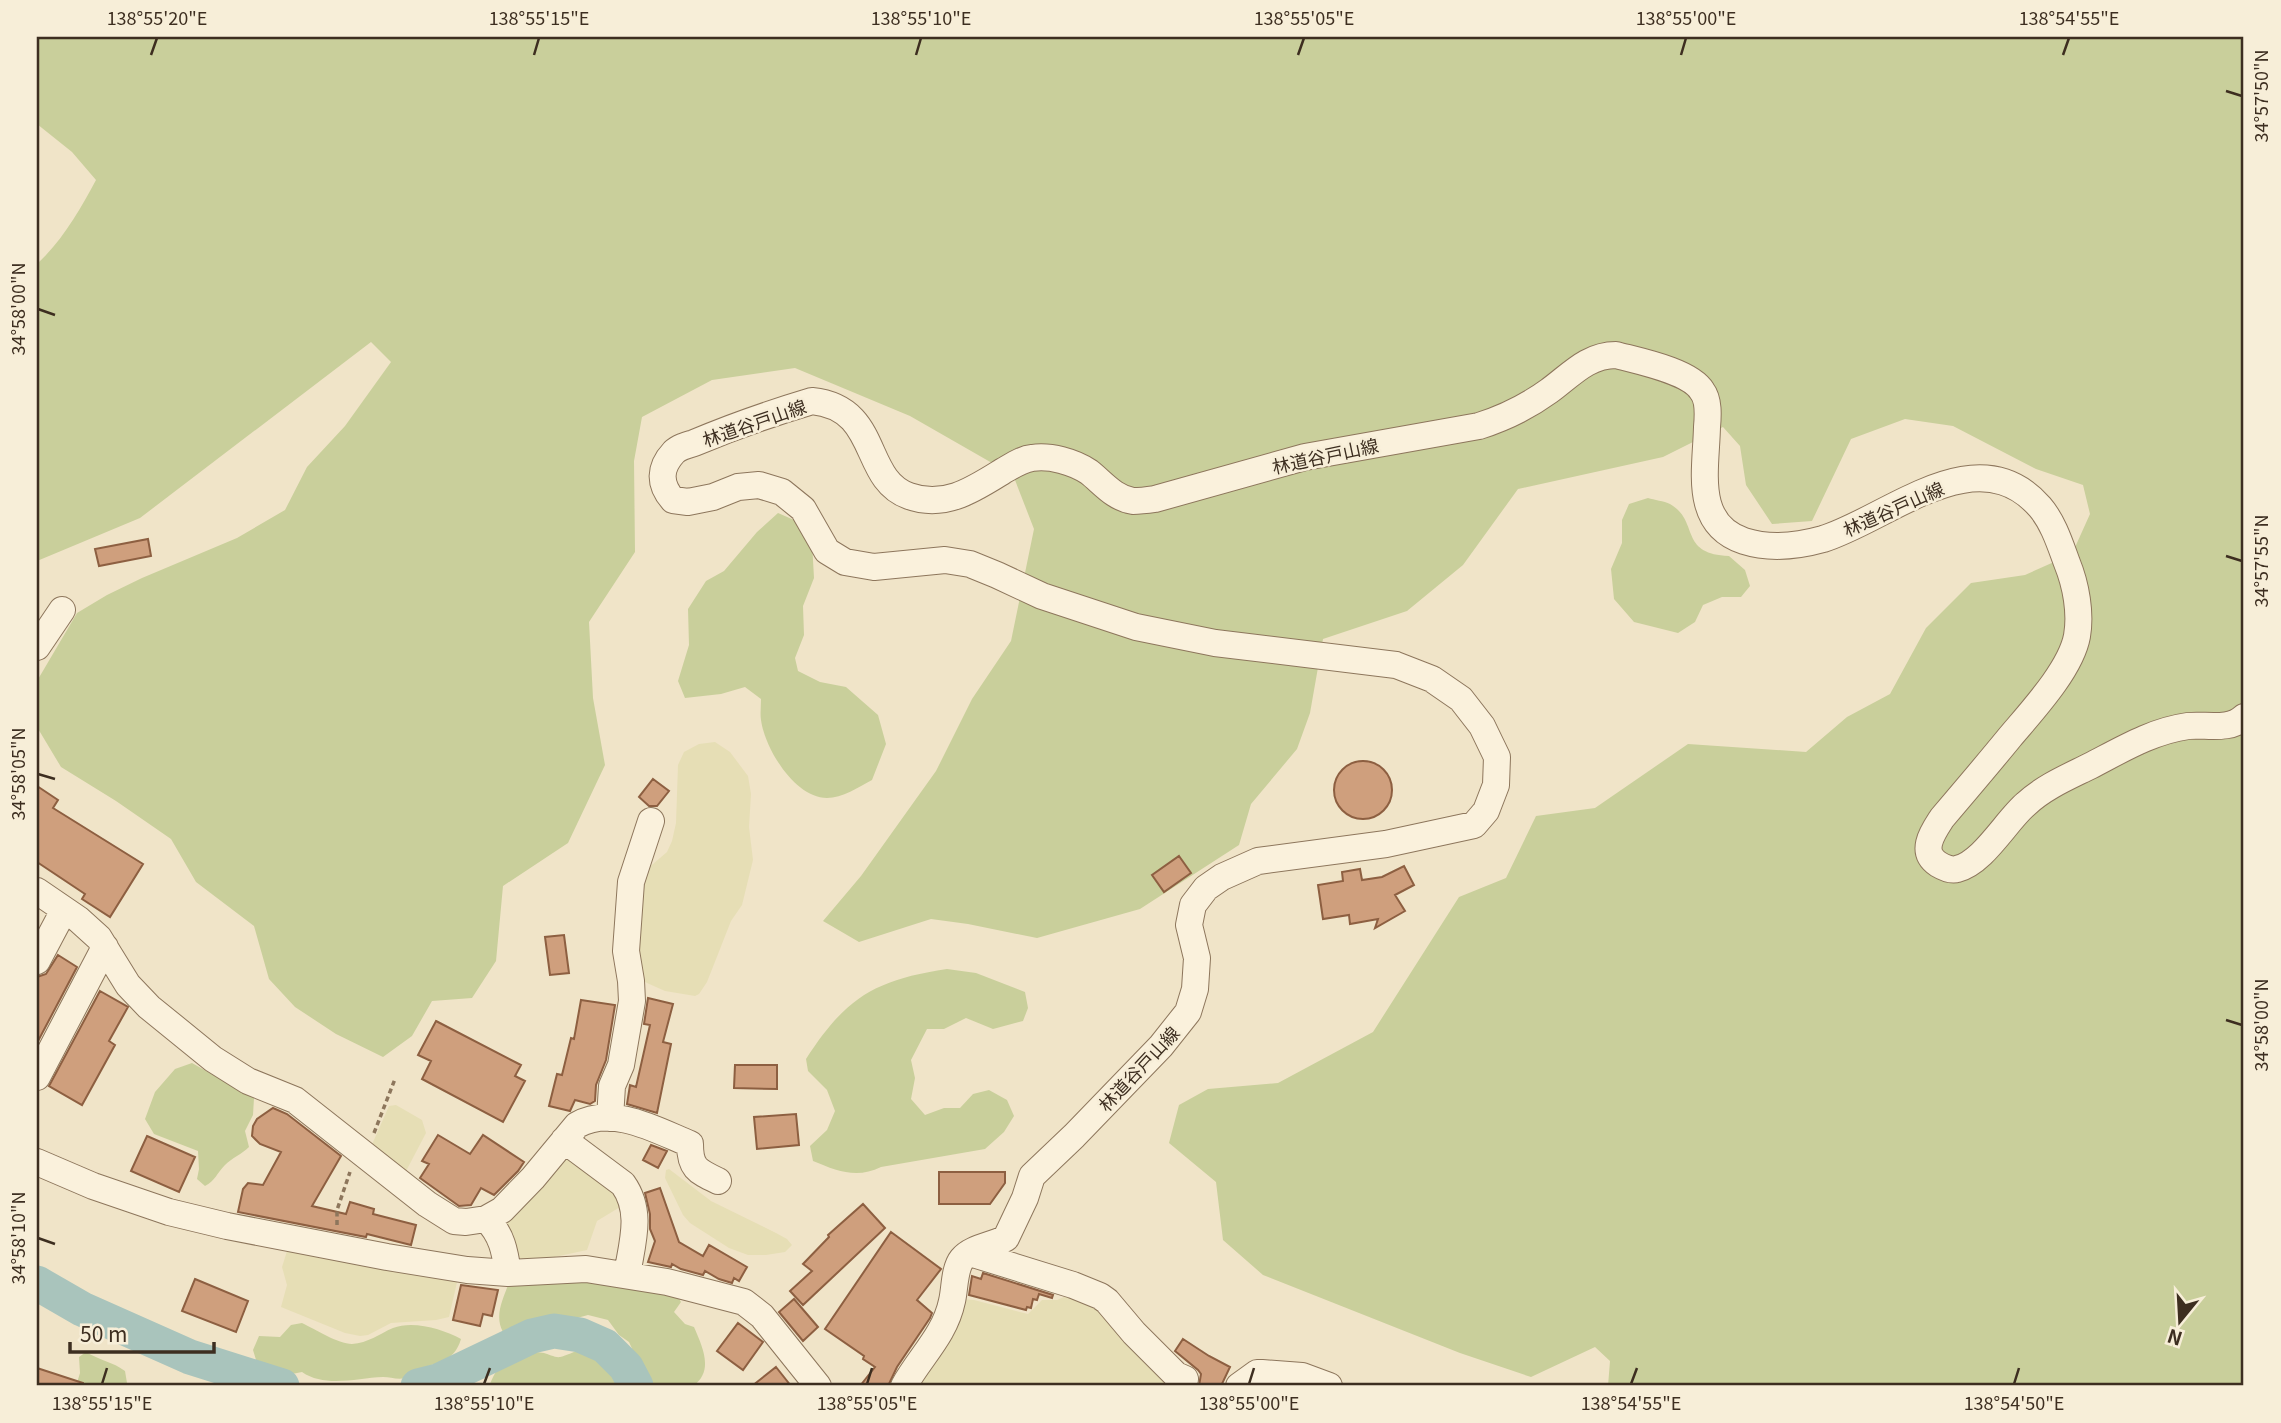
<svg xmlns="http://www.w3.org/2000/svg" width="2281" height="1423" font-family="Georgia,'Noto Sans JP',serif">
  <rect width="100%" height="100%" fill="#f0e4c8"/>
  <path fill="#e6deb5" d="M715,742l15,10 18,24 3,18 -2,33 4,33 -11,45 -11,16 -24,61 -8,12 -4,2 -30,-5 -18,-8 -9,-6 -4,-34 12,-73 21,-18 5,-11 4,-18 2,-58 6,-13 15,-8z
    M396,1105l26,15 4,13 -22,42 -34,-26 19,-43z
    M564,1155l20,10 41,39 -28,17 -10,29 -65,14 -5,-3 -16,-44z
    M669,1169l42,32 65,32 11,6 5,6 -7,7 -19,3h-18l-19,-7 -39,-25 -7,-8 -18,-37 1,-8z
    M288,1248l170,30 -9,39 -13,3 -45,3 -23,12 -8,1 -15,-3 -64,-26 6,-22 -5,-18z
    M1080,1290l95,96h-259l46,-87 12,1 54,14 14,-14h15z"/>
  <path fill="#c9cf9b" d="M37,37h2207v1349h-636l2,-25 -15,-14 -64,30 -71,-24 -197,-78 -40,-35 -7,-58 -47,-39 10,-38 29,-16 70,-6 95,-51 86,-135 47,-19 30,-62 59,-8 93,-64 118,8 41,-35 43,-23 36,-66 45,-45 54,-8 47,-21 18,-40 -7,-29 -47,-16 -83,-43 -48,-7 -54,20 -39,82 -40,3 -26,-39 -6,-39 -17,-19 -60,30 -145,32 -55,76 -56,46 -84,28 -13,74 -13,36 -46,55 -12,41 -99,64 -103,29 -69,-14 -37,-5 -72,23 -36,-21 38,-45 75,-105 36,-72 39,-58 23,-112 -21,-54 -103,-59 -115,-48 -83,12 -70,37 -8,44 1,91 -46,70 4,76 12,67 -37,78 -65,43 -7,75 -24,37 -40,3 -20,35 -29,21 -47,-23 -41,-27 -26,-28 -15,-53 -58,-44 -25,-43 -55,-38 -55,-34 -24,-40v-46l40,-68 30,-18 35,-17 95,-40 48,-28 22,-43 38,-41 46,-64 -20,-20 -231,176 -103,43v-297c25,-23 43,-54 59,-84l-24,-28 -35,-28z
    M1648,498c6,2 16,3 22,6 30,17 8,50 59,52l16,14 5,16 -9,11h-19l-19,8 -8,17 -17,11 -44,-11 -20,-23 -3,-30 11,-26v-23l7,-16z
    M778,513l23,10 11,19 2,36 -11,28 1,29 -9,23 3,13 22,11 26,5 32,28 8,29 -14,36c-13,7 -30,18 -45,18 -32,0 -62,-49 -66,-78 -1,-6 0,-14 0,-21l-16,-12 -24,7 -36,4 -7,-17 11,-36 -1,-36 18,-28 18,-10 33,-39z
    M947,969l29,4 49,19 3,16 -5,13 -30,8 -27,-11 -22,11h-17l-16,31 4,18 -4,21 14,16 19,-7h16l13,-14 16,-4 18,10 7,16 -10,16 -19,17 -104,18c-24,12 -44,4 -68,-6l-3,-15 17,-16 8,-19 -8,-21 -19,-19 -2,-12c40,-62 69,-79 141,-90z
    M192,1063l62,35 -1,17 -8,16 4,16c-7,7 -17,11 -24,18 -8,8 -10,16 -20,21l-8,-7 2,-10 -1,-18 -44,-17 -9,-15 10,-27 20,-23z
    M546,1277l128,13 7,12 -7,10 11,12 9,3c9,21 20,44 -1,59h-42l-14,-18 -2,-13 -6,-13 -10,-7 -11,-15 -20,-5 -22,6h-30l-16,8 -17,3c-9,-17 0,-32 6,-50z
    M302,1323c13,6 36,21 50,21 16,-1 27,-10 41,-16 20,-8 50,1 68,11 -7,24 -24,22 -42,31 -4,2 -9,7 -14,8 -7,2 -15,-1 -22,-1 -26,1 -58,11 -81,-5l-15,3 -30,-12 -4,-13 6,-14 21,1 11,-12z
    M581,1349c17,11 35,18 43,37h-135c12,-28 22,-38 55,-33 4,1 12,5 16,4 6,-1 15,-6 21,-8z
    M86,1352c13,8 27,10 39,19l2,12 -2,3h-49l4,-13 -1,-16z"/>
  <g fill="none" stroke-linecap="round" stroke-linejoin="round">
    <path stroke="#a9c4bc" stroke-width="35" d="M37,1283l45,26 108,48 92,29
      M418,1386l20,-5 94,-45 22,-5 26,4 25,11 21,21 10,19"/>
  </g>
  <path fill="#cf9f7d" stroke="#8d5f41" stroke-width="2" d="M148,539l3,17 -52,10 -4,-17z
    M1334 790a29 29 0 1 1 58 0a29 29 0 1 1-58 0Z
    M653,779l16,12 -12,15h-8l-10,-9z
    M37,786l21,14 -5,8 90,56 -33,53 -28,-18 3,-5 -48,-32z
    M1179,856l12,17 -27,19 -12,-17z
    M1404,866l10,19 -19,10 10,16 -30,17 3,-9 -28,5 -1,-9 -26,4 -5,-34 25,-4 -1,-9 18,-3 2,11 20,-3z
    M564,935l5,38 -19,2 -5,-38z
    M58,955l19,12 -40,76v-66l9,-3z
    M100,991l28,16 -19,34 6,4 -33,60 -33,-19z
    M648,998l25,6 -10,38 8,2 -14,69 -30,-9 3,-19 6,2 14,-62 -6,-1z
    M581,1000l34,5 -9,55 -10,25 -1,16 -5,3 -15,-4 -5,11 -21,-5 8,-32 5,1 9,-37 3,1z
    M436,1021l85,44 -6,11 10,5 -22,41 -81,-43 9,-18 -13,-6z
    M735,1065h42v24l-43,-1z
    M273,1108l14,6 54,42 -29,50 34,8 4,-12 24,7 -1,5 43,11 -5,20 -44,-11 -1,3 -128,-25 5,-23 5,-6 15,2 18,-33 -21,-8 -8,-8 1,-10 4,-7z
    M796,1114l3,31 -42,4 -3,-32z
    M438,1135l32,19 13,-19 41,27 -6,9 -24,24 -13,-7 -10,17 -12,1 -39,-28 9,-14 -7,-3z
    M147,1136l48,21 -16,35 -48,-21z
    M651,1145l16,6 -9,17 -15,-8z
    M939,1172h66v11l-15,21h-51z
    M660,1188l19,54 24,14 6,-11 38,22 -8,14 -5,-3 -2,5 -13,-4 -14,-8 -2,4 -22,-6 -9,-5 -1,3 -23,-5 7,-21 -5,-12v-15l-5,-21z
    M863,1204l22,24 -82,77 -13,-14 22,-20 -9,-7 26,-27 -1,-2z
    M891,1232l50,37 -24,31 15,13 -2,5 -33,49 -9,19h-28l15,-19 -12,-8 1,-3 -39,-27z
    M983,1273l70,22 -1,3 -13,-4 -2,6 -4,-1 -2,9 -4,-1 -1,3 -57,-15 3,-19 9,3z
    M195,1279l53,22 -12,31 -54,-21z
    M461,1285l37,5 -6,26 -9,-2 -3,12 -27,-6z
    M794,1299l24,28 -15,14 -24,-29z
    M738,1323l25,19 -20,28 -26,-19z
    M1183,1339l26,17 21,11 -9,19h-22l2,-12 -3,-4 -23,-19z
    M776,1367l15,19h-39z
    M37,1368l46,15v3h-46z"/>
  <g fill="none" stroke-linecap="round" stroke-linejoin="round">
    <defs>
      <path id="minor" d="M37,647l25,-37
        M37,891l41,28 21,19 29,47 21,22 64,52 35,22 47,19 132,104 27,17 12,1 20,-3 16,-9 31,-32 44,-53c36,-20 79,5 113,19 0,24 7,27 28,37
        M37,961l27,-51
        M37,1077l68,-130
        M610,1118l2,-32 9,-21 11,-64 -1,-20 -5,-30 5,-69 20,-61
        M564,1140l59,44c20,28 9,59 4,91
        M37,1162l56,24 76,26 58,14 160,31 80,13 41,3 78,-4 81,13 77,20 18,14 56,70
        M486,1219c16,15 19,33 22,54
        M970,1253l103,32 27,11 7,5 27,32 42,42 9,4 -3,7
        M904,1386c16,-29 41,-51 48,-85 3,-12 2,-32 10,-42 10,-12 30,-13 44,-21l19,-40 7,-22 42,-40 87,-90 27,-34 7,-23 2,-31 -8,-33 4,-20 13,-17 16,-11 36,-16 128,-17 88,-19 12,-14 10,-26 1,-28 -15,-31 -21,-27 -29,-20 -36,-14 -181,-22 -79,-16 -94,-31 -45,-21 -27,-11 -25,-4 -71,7 -29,-5 -18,-11 -24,-42 -21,-17 -23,-7 -21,2 -25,10 -25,5 -15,-2c-14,-16 -14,-32 1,-48 5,-5 13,-7 20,-9 38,-16 78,-30 118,-42 69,7 49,78 97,95 36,13 65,-7 94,-25 9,-5 19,-12 29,-13 18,-3 42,4 57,14 14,11 25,26 44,29 7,0 15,-1 22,-2l150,-42 174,-31c25,-8 48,-19 70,-35 21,-15 38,-36 67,-36 22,6 74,16 86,36 7,9 6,25 5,36 -1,43 -14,97 37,114 25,8 54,5 79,-2 65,-20 154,-104 217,-32 13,15 20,37 27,56 9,22 14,50 10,73 -6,33 -45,75 -67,101 -22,27 -45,54 -68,81 -9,14 -23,33 -4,46 5,3 13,7 19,5 26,-6 49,-48 69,-65 18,-17 42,-27 64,-38 31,-16 62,-35 98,-40 17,-2 42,5 56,-9
        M1239,1386l18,-13h5l40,3 27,10"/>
    </defs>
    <use href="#minor" stroke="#8d765c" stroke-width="28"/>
    <path stroke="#8d765c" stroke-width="3.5" stroke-dasharray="5 3.5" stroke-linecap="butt" d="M374,1133l21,-54
      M337,1225v-15l13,-38"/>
    <use href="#minor" stroke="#faf1dc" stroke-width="26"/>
  </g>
  <path fill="none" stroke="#3d2e20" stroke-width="2.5" d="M151,55l6,-17M534,55l5,-17M916,55l5,-17M1298,55l6,-17M1681,55l5,-17M2063,55l6,-17M2226,91l16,5M38,309l17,6M2226,556l16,5M38,774l17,5M2226,1020l16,5M38,1238l17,6M102,1384l5,-16M484,1384l6,-16M867,1384l5,-16M1249,1384l5,-16M1631,1384l6,-16M2014,1384l5,-16"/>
  <g text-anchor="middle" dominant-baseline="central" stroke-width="5" stroke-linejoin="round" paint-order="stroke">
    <g font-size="18" fill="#3d2e20" stroke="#f7eed8">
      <text transform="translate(754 422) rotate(-19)">林道谷戸山線</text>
      <text transform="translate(1325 455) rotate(-12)">林道谷戸山線</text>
      <text transform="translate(1893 508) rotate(-24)">林道谷戸山線</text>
      <text transform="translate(1138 1068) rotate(-47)">林道谷戸山線</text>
    </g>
  </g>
  <rect width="2281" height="1423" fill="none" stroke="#f7eed8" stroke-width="77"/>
  <g transform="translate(2180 1321) rotate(198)" stroke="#f7eed8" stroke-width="5" paint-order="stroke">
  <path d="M0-5L12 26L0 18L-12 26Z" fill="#3d2e20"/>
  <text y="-10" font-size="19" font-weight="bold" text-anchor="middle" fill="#3d2e20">N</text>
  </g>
  <path d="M70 1342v10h144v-10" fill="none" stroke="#3d2e20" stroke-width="3.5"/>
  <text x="80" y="1342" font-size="21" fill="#3d2e20" stroke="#f7eed8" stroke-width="5" paint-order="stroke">50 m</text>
  <rect x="38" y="38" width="2204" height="1346" fill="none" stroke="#3d2e20" stroke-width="2.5"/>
  <g font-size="18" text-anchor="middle" fill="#3d2e20">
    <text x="157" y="25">138°55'20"E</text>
    <text x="539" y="25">138°55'15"E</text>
    <text x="921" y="25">138°55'10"E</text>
    <text x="1304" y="25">138°55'05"E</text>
    <text x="1686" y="25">138°55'00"E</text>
    <text x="2069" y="25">138°54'55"E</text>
    <text transform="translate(2262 96) rotate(-90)" y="6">34°57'50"N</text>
    <text transform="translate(19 309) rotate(-90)" y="6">34°58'00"N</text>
    <text transform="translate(2262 561) rotate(-90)" y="6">34°57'55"N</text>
    <text transform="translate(19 774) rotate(-90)" y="6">34°58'05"N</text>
    <text transform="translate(2262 1025) rotate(-90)" y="6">34°58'00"N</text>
    <text transform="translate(19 1238) rotate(-90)" y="6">34°58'10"N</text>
    <text x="102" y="1410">138°55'15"E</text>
    <text x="484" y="1410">138°55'10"E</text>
    <text x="867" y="1410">138°55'05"E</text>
    <text x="1249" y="1410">138°55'00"E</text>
    <text x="1631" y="1410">138°54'55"E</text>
    <text x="2014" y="1410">138°54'50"E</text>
  </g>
</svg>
